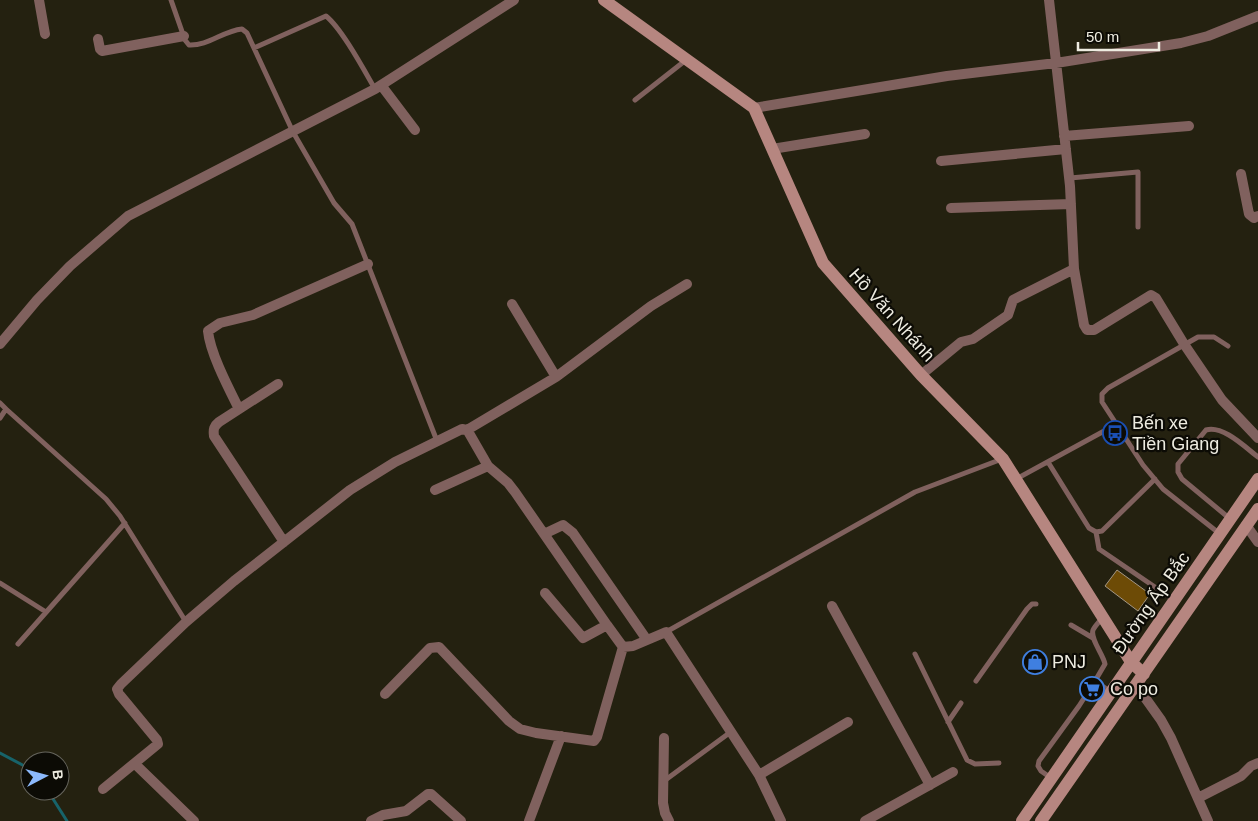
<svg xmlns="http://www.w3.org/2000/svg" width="1258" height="821" font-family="Helvetica,sans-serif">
  <rect width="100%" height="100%" fill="#242110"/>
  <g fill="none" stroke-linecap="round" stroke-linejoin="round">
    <path stroke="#17636a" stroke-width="3" d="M0,753l30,16
      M48,791l19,30"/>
  </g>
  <path fill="#6d4b06" stroke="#a49785" d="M1117,570l33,24 -12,17 -33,-25z"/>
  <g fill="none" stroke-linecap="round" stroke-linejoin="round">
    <path stroke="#80615e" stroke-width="5" d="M171,0l14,40 4,5c19,1 34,-14 53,-16l5,4 46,99 41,71 18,21 85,217
      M254,48l72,-32c16,13 38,54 49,73
      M635,100l51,-40
      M1070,178l68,-6v55
      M0,403l6,6 -6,9
      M6,409l100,90 14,17 66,106
      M1048,462l41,66 7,4 6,-1 53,-52
      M1016,479l101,-55
      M1229,518l-47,-39 -4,-7v-8l28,-34c17,-5 39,17 52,27
      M1096,532l3,17 75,51
      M1220,534l-57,-45 -20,-24 -41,-63v-8l6,-6 90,-51h16l14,9
      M0,583l46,29
      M1071,625l22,13
      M666,632l249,-140 87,-33
      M18,644l107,-121
      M915,654l52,106 8,4 24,-1
      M976,681l51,-72 5,-5h4
      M1095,681l10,-17c-2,-10 -15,-25 -12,-34 2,-4 7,-9 10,-13
      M948,722l13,-19
      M1051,778l-10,-7 -3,-5 1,-5 40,-55 16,-25 16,11
      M664,781l68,-50"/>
    <path stroke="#80615e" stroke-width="10" d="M39,0l6,34
      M1049,0l21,186 4,83 10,56 3,5h7l57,-35 5,3 28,46 38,56 36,38
      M98,39l2,10 2,2 82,-15
      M381,85l34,45
      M754,108l193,-32 109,-13 125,-20 27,-7 50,-20
      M1064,136l125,-10
      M772,149l93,-15
      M941,161l125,-12
      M1241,174l8,40 5,4 4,-2
      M951,208l120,-4
      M0,344l37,-44 33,-34 58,-50 247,-127 139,-89
      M921,375l40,-33 12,-3 35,-24 5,-15 61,-31
      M556,377l95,-71 36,-22
      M278,384l-59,38c-5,4 -6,7 -5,14l70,106
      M239,409c-10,-20 -29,-56 -31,-78l12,-8 33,-8 115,-51
      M467,430l89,-53 -44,-73
      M435,490l53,-24
      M1246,525l12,17
      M544,534l19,-9 10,8 74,107
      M545,593l38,45 24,-13 16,22 10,-1 33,-14 93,143 22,46
      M832,606l98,179
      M1136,685l25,35 10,18 37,83
      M385,694l45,-46 9,-1 70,74 11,8 16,4 58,8 3,-4 26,-90
      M664,738l-1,65 2,10 4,8
      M135,764l59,57
      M759,775l89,-53
      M103,789l55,-45 -1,-4 -38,-46 -2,-5 4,-5 65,-62 48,-41 116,-91 45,-28 67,-33 5,1 2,3 19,33 20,17 7,9 92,133
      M1198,798l43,-22 10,-10 7,-3
      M371,821l12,-6 23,-4 22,-17h3l30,27
      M529,821l32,-85
      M865,821l88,-49"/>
    <path stroke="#b68680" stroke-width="12" d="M604,0l150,108 69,155 98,112 82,84 128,203 13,12
      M1022,821l236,-342
      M1041,821l217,-312"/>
  </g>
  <defs>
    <symbol id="bus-ring" viewBox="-11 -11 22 22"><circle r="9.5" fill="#0c0b05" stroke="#1a4fb4" stroke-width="1.5"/><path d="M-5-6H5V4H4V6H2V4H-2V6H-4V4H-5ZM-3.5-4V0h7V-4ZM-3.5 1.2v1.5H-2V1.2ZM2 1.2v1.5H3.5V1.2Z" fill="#1a4fb4"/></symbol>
    <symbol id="shop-ring" viewBox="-11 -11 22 22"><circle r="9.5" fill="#0c0b05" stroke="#3f7fe0" stroke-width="1.5"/><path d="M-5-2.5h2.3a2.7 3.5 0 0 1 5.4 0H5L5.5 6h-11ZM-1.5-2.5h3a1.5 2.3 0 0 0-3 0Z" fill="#3f7fe0"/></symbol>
    <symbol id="supermarket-ring" viewBox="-11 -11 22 22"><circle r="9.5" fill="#0c0b05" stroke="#3f7fe0" stroke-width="1.5"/><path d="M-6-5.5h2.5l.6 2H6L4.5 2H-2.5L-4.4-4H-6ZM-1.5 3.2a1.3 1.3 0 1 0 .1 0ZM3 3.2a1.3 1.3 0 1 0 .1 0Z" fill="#3f7fe0"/></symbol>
  </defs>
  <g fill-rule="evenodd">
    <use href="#bus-ring" x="1101" y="419" width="28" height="28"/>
    <use href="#shop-ring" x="1021" y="648" width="28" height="28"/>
    <use href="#supermarket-ring" x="1078" y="675" width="28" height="28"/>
  </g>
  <g text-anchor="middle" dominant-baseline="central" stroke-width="4.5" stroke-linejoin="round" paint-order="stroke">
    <g font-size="18" fill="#eeece1" stroke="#0c0b05">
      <text transform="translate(892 315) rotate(48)">Hồ Văn Nhánh</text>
      <text transform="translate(1151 603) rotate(-55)">Đường Ấp Bắc</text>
    </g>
    <g font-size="18" fill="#eeece1" stroke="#0c0b05" text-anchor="start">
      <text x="1132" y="423">Bến xe<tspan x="1132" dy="21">Tiền Giang</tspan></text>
      <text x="1052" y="662">PNJ</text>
      <text x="1110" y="689">Co po</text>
    </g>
  </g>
  <g transform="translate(45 776) rotate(84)"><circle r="24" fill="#0c0b05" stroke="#66655d"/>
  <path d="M0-4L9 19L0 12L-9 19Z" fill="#8cb9fc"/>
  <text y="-8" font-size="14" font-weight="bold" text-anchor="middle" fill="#eeece1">B</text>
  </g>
  <path d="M1078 42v8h81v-8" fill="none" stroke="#eeece1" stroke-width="2.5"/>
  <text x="1086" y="42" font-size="15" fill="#eeece1" stroke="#0c0b05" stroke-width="4" paint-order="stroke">50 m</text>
</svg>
